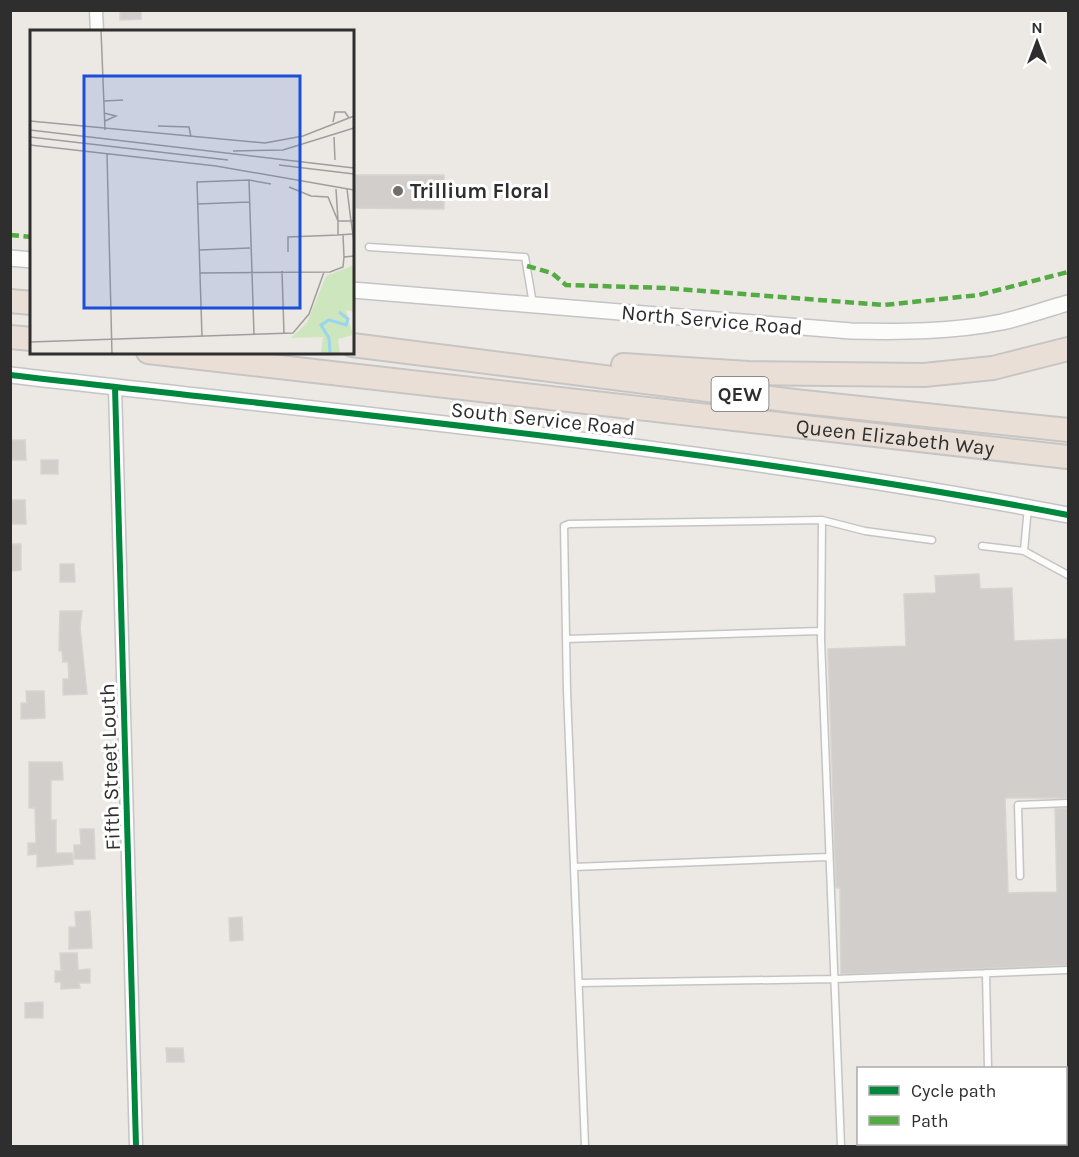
<svg xmlns="http://www.w3.org/2000/svg" width="1079" height="1157" font-family="Karla,sans-serif">
  <rect width="100%" height="100%" fill="#ece8e4"/>
  <path fill="#d1cecb" stroke="#d7d4d0" stroke-width="1.5" d="M120,10h21v9l-21,1z
    M352,175h92v34l-92,-1z
    M10,440h15l1,20h-16z
    M41,460h17v14h-17z
    M10,500h15l1,24h-16z
    M10,544h11v26l-11,1z
    M60,564h14l1,18h-15z
    M979,574l1,15 32,-1 2,53 54,-2v159h-63l3,95 49,-1 -2,-83 13,-1v157l-227,9 -1,-86h-4l-8,-239 78,-3 -2,-52 32,-1 -1,-17z
    M60,611h22l-2,16 7,67 -24,1v-16h6l-1,-17h-5l-1,-11h-3z
    M26,691h18l1,27 -24,1v-16h6z
    M29,762h33l1,18h-12v40h5v33h16l1,11 -36,3v-13l-9,1v-12h8l-1,-35h-6z
    M80,829h14l1,30h-21v-14h7z
    M90,911l2,37 -23,1v-22h7l-1,-15z
    M242,917l1,23 -13,1 -1,-23z
    M60,953h17l1,17 12,-1v14h-11l1,5 -19,1v-7h-6v-11h6z
    M43,1002v16h-18v-15z
    M166,1048h17l1,14h-17z"/>
  <g fill="none" stroke-linecap="round" stroke-linejoin="round">
    <defs>
      <path id="service" d="M369,247l156,10 8,47
        M822,520l-1,120 20,506
        M982,546l42,5 4,-44
        M1024,551l44,24
        M566,639l255,-8
        M574,867l254,-10
        M1020,876l-2,-71 50,-2
        M986,973l2,95
        M579,983l256,-4 233,-9
        M991,1144v2
        M585,1146l-18,-455 -3,-165 5,-2 253,-4 43,11 67,9"/>
      <path id="minor" d="M96,10l1,22
        M115,387l21,759"/>
      <path id="tertiary" d="M10,258l22,2
        M352,290l499,41c50,1 101,1 151,-9 22,-5 44,-13 66,-19
        M10,375c354,41 709,73 1058,140"/>
      <g id="motorway">
        <path d="M10,301l22,2"/>
        <path d="M10,337l22,2"/>
        <path d="M352,345l442,56 274,29"/>
        <path id="s1" d="M148,352l920,105"/>
        <path d="M623,365l125,8 176,2 69,-7 75,-19"/>
      </g>
    </defs>
    <use href="#service" stroke="#c5c4c5" stroke-width="9"/>
    <use href="#minor" stroke="#c5c4c5" stroke-width="15"/>
    <use href="#tertiary" stroke="#c5c4c5" stroke-width="18"/>
    <use href="#motorway" stroke="#c6c5c4" stroke-width="26"/>
    <use href="#service" stroke="#fcfcfb" stroke-width="6"/>
    <use href="#minor" stroke="#fcfcfb" stroke-width="12"/>
    <use href="#tertiary" stroke="#fcfcfb" stroke-width="15"/>
    <use href="#motorway" stroke="#eadfd6" stroke-width="22"/>
    <path stroke="#54ab44" stroke-width="4.5" stroke-dasharray="9 4.5" stroke-linecap="butt" d="M10,235l22,2
      M527,266l25,7 14,12 99,3 219,17 95,-10 89,-23"/>
    <defs>
      <path id="cycleway" d="M10,375c354,41 709,73 1058,140
        M115,387l21,759"/>
    </defs>
    <use href="#cycleway" stroke="#fff" stroke-width="10"/>
    <use href="#cycleway" stroke="#00873e" stroke-width="6"/>
  </g>
  <circle fill="#706f6e" stroke="#fff" stroke-width="2" cx="398" cy="191" r="6"/>
  <g text-anchor="middle" dominant-baseline="central" stroke-width="6" stroke-linejoin="round" paint-order="stroke">
    <rect fill="#fff" stroke="#6d6d6d" stroke-width="1.5" x="711.5" y="377" width="57" height="34" rx="4.5"/>
    <g font-size="20" font-weight="bold" fill="#2e2e2e">
      <text x="740" y="394">QEW</text>
    </g>
    <g font-size="21" font-weight="bold" fill="#2e2e2e" stroke="#fff" text-anchor="start">
      <text x="410" y="191">Trillium Floral</text>
    </g>
    <g font-size="21" fill="#2e2e2e" stroke="#fff">
      <text transform="translate(712 320) rotate(5)">North Service Road</text>
      <text transform="translate(543 419) rotate(6)">South Service Road</text>
      <text stroke="none"><textPath href="#s1" startOffset="752">Queen Elizabeth Way</textPath></text>
      <text transform="translate(110 767) rotate(-92)">Fifth Street Louth</text>
    </g>
  </g>
  <g transform="translate(30 30)">
    <rect width="324" height="324" fill="#ece8e4"/>
    <path d="M324,235v47l-8,-2 7,25 -15,4 2,15h-19l2,-17 -32,1 16,-15 19,-47z" fill="#cee6be"/>
    <path fill="none" stroke="#99d6ec" stroke-width="3" d="M300,324l-1,-16 -8,-13 8,-5 17,5 2,-6 -9,-7"/>
    <path fill="none" stroke="#a09e9b" stroke-width="1.5" d="M71,0l4,100M74,71l19,-1M74,83l12,3 -11,5M0,91l235,22 38,-7 51,-20M303,92l2,-10h10l4,6M128,96l31,1 2,10M0,100l324,38M0,107l198,23M304,107l1,23M0,115l186,21 138,24M203,121l50,-1 71,-22M77,124l5,200M249,135l75,9M219,150l5,155M259,157l22,9 17,1 10,24v14l14,-1M306,159l2,32h13l3,21M317,159l4,32h3M167,174l52,-2M313,205l1,22M169,220l51,-2M258,222v-15l50,-2M252,241l2,63M170,243l130,-1 13,-5 1,-10 10,-1M172,306l-5,-154 52,-2 22,4M0,312l263,-9 16,-19 15,-42"/>
    <path fill="#1d4ed8" fill-opacity="0.15" stroke="#1d4ed8" stroke-width="3" d="M54,46h216v232h-216z"/>
    <rect width="324" height="324" fill="none" stroke="#2e2e2e" stroke-width="3"/>
  </g>
  <rect width="1079" height="1157" fill="none" stroke="#2e2e2e" stroke-width="24"/>
  <rect x="857" y="1067" width="210" height="78" fill="#ffffff" stroke="#ababab" stroke-width="1.5"/>
  <rect x="869" y="1086" width="30" height="9" fill="#00873e" stroke="#ababab" stroke-width="1.5"/>
  <text x="911" y="1097" font-size="18" fill="#2e2e2e">Cycle path</text>
  <rect x="869" y="1116" width="30" height="9" fill="#54ab44" stroke="#ababab" stroke-width="1.5"/>
  <text x="911" y="1127" font-size="18" fill="#2e2e2e">Path</text>
  <g transform="translate(1037 42)" stroke="#ffffff" stroke-width="4.5" paint-order="stroke">
  <path d="M0-4.5L10 22L0 15L-10 22Z" fill="#2e2e2e"/>
  <text y="-9" font-size="16" font-weight="bold" text-anchor="middle" fill="#2e2e2e">N</text>
  </g>
</svg>
